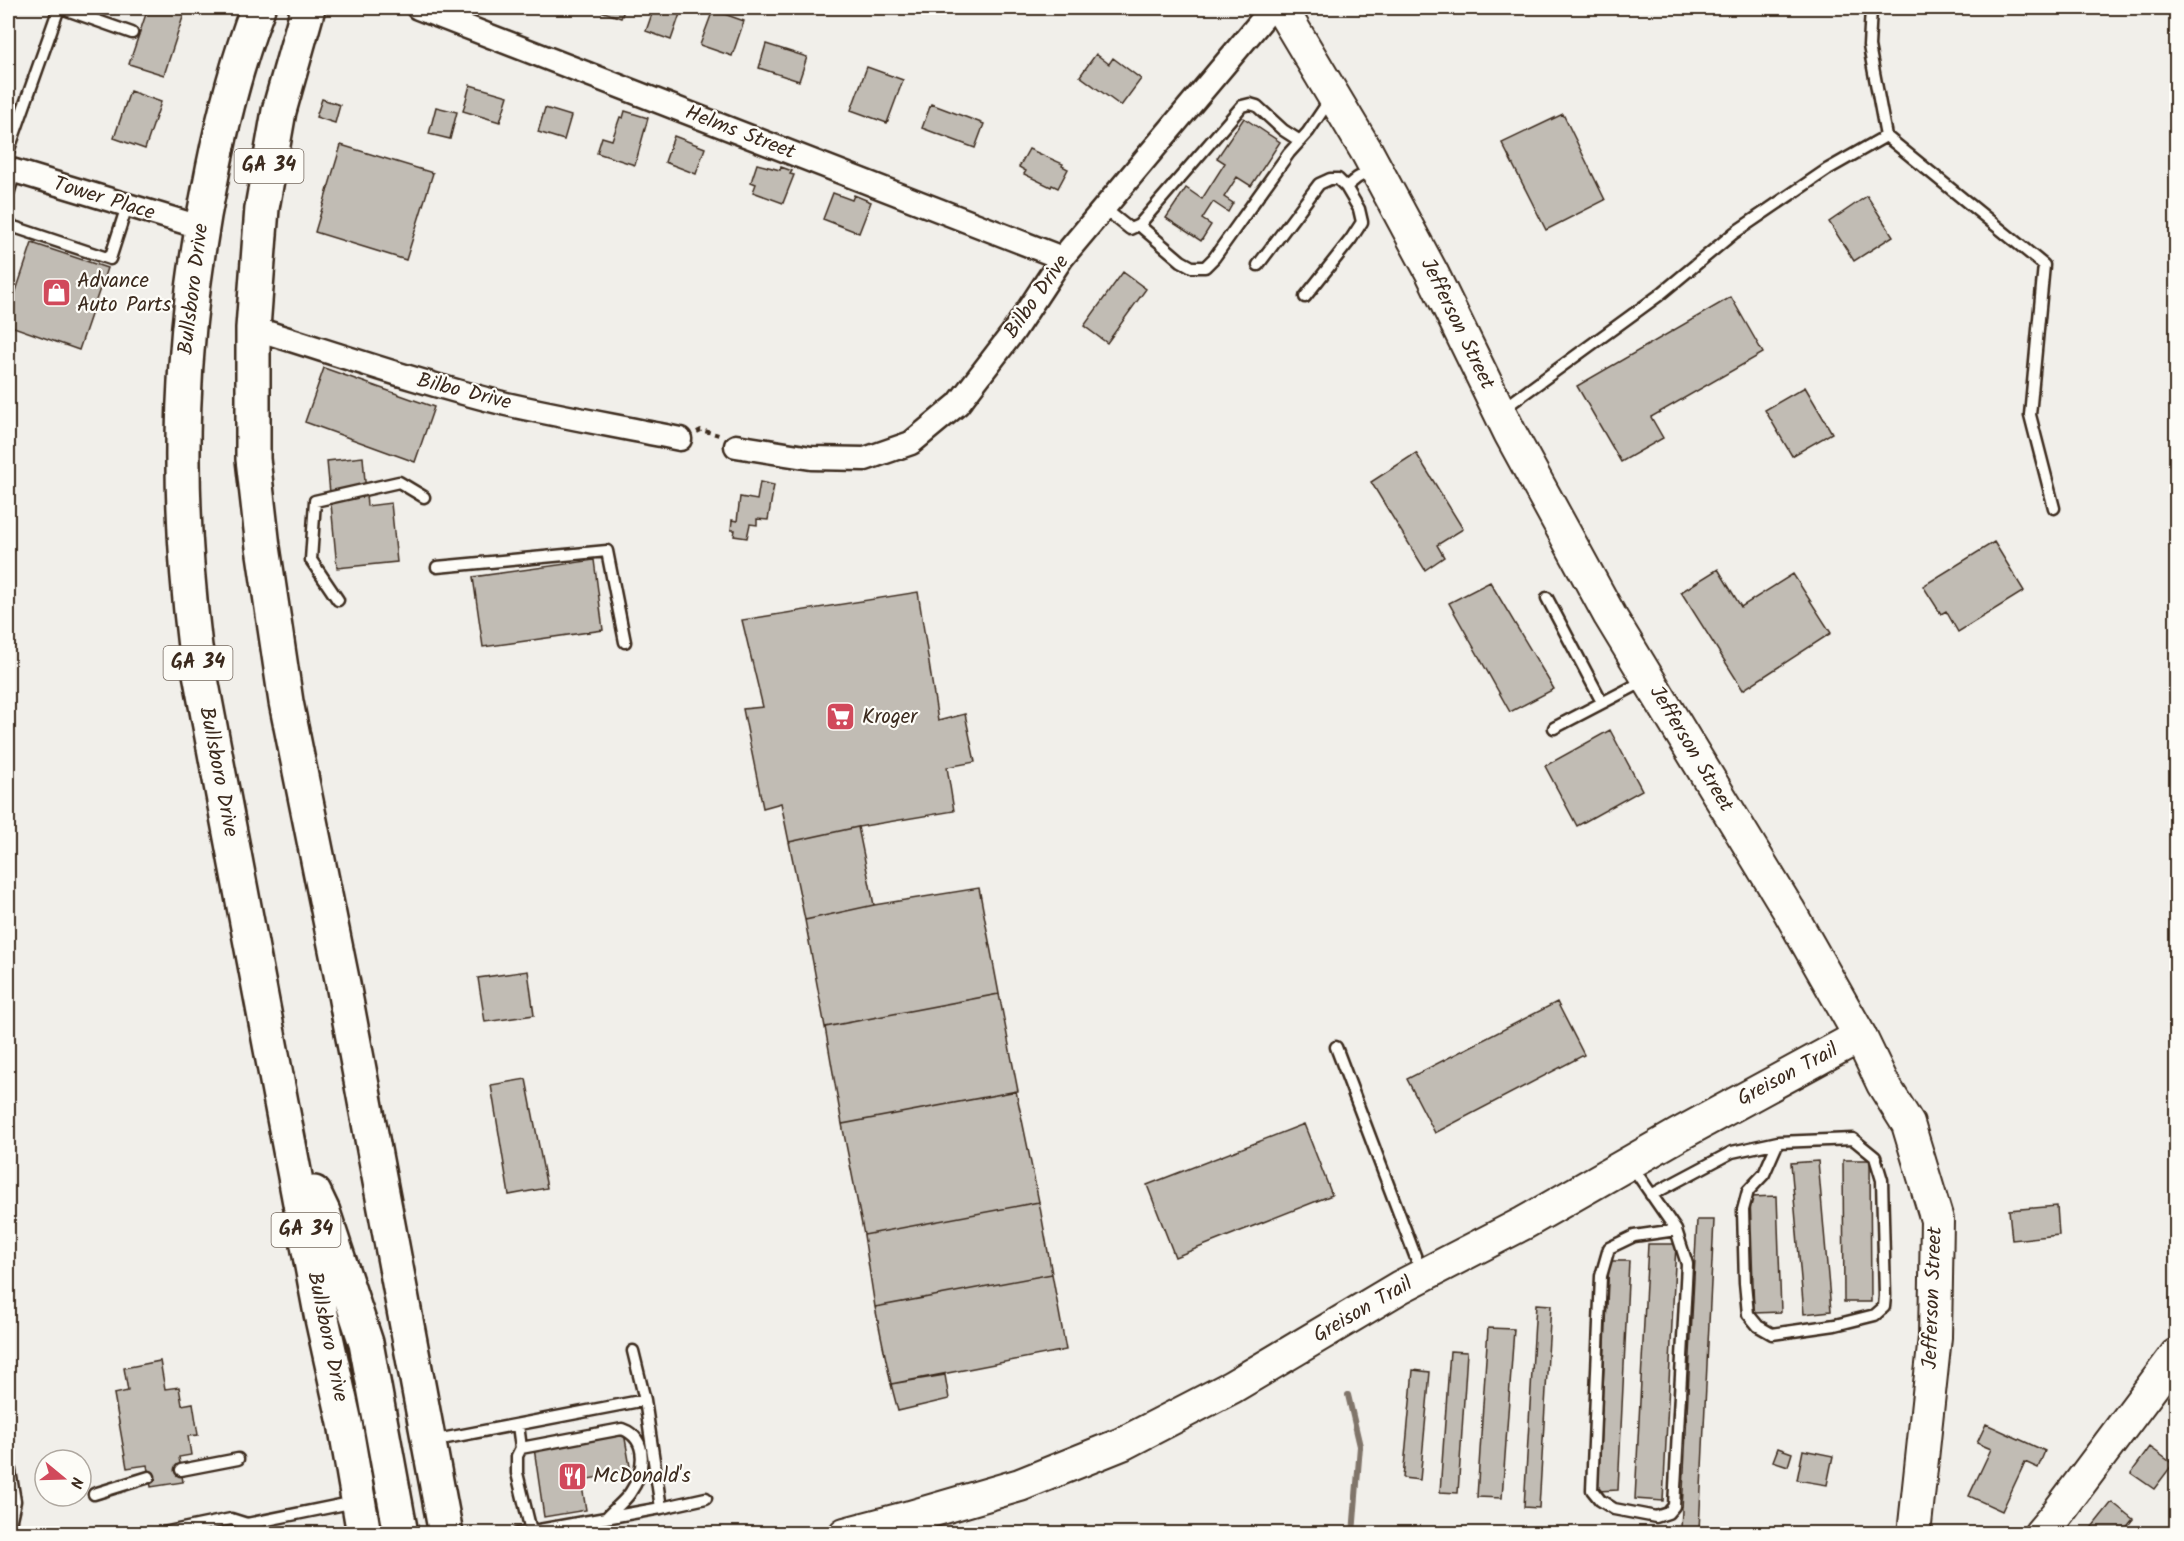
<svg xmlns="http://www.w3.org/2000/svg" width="2184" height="1541" font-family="Kalam,sans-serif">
  <rect width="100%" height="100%" fill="#f1efea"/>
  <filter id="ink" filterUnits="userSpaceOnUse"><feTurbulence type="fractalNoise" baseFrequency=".0167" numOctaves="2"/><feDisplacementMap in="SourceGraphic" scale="12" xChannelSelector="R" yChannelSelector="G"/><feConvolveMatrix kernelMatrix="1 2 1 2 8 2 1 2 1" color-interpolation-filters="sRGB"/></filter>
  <g filter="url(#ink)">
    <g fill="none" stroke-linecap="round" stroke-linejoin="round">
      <path stroke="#80746b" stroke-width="6" d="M1348,1395l12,51 -7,88"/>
    </g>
    <path fill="#c1bcb4" stroke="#3b2a1e" stroke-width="1.5" d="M148,8h17l19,6 -20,61 -35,-11z
      M592,8h33l-4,10z
      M654,8h28l-11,32 -25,-9z
      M713,10l31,11 -12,35 -32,-11z
      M766,44l41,13 -8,24 -40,-13z
      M1096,54l13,10 4,-6 28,21 -20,27 -41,-30z
      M867,67l36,13 -16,43 -36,-13z
      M470,85l38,11 -8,26 -37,-11z
      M130,91l31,11 -16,47 -31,-11z
      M322,99l18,6 -5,18 -19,-6z
      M931,104l53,20 -9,24 -53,-20z
      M436,107l21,5 -7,27 -21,-5z
      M545,108l26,8 -7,24 -26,-8z
      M625,111l23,7 -13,47 -38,-12 5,-16 10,3 8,-23 3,1z
      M1563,114l42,86 -59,30 -44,-87z
      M1244,118l36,24 -29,44 -14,-9 -13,20 9,6 -5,9 -15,-10 -11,17 9,6 -10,16 -35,-23 20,-30 16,11 23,-36 -8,-5z
      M674,136l31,12 -9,26 -31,-12z
      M341,145l92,28 -27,87 -91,-28z
      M1029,149l34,15 -1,2 6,3 -10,19 -6,-3 -1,2 -27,-13 2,-3 -7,-4z
      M757,164l23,6 1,-3 11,4 -2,3 4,1 -11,28 -30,-11 3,-8 -5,-2z
      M833,193l19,7 2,-5 17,7 -12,31 -36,-14z
      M1867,196l26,40 -39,25 -25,-39z
      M2176,232v16l-6,-12z
      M32,243l75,25 -28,82 -71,-25v-10z
      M1123,272l23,17 -39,54 -23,-17z
      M1731,297l32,56 -112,64 12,21 -42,24 -44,-76z
      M324,368l110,39 -19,55 -110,-40z
      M1805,387l27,46 -40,23 -27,-46z
      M1416,453l47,76 -26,16 7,12 -19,13 -54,-88z
      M363,457l4,49 24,-3 6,59 -60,6 -10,-107z
      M760,482l14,3 -6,35 -11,-1v6l-7,-1 -3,14 -13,-2 1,-6h-4l1,-10 5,1 3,-24 17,3z
      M1994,542l30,49 -66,41 -12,-21 -5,3 -18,-28z
      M594,560l9,70 -120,17 -10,-70z
      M1718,569l23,38 52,-33 38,59 -88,57 -62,-98z
      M1490,582l64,107 -44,23 -61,-109z
      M918,592l20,129 27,-7 10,48 -28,5 7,44 -96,16 -69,15 -8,-39 -18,5 -20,-99 20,-2 -21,-87z
      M1610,730l32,60 -65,36 -32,-60z
      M858,827l16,78 -69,15 -16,-78z
      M979,888l20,106 -174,33 -20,-107 69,-15z
      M528,971l6,44 -49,7 -7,-44z
      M999,994l19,97 -176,33 -17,-97z
      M1557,1002l27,53 -149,78 -28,-54z
      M526,1079l21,109 -38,7 -18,-110z
      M1016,1091l23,111 -175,33 -22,-111z
      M1304,1124l28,71 -157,62 -28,-72z
      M1843,1160h27l1,142h-27z
      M1818,1161l13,150 -27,3 -13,-151z
      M1777,1196l4,116 -27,1 -4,-116z
      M1039,1202l13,72 -177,33 -11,-72z
      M2057,1206l2,29 -47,5 -3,-30z
      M1697,1220h17l-15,310 -18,-1z
      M1648,1244h28l-13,257 -28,-2z
      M1609,1261h20l-11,229 -20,1z
      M1052,1274l14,76 -175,34 -16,-77z
      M1536,1304l15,1 -12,203 -15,-1z
      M1488,1328l26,1 -12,169 -25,-1z
      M1450,1351l17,1 -9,141 -18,-1z
      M160,1361l5,28 14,-2 3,18 11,-2 5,32 -10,1 3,19 -12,2 4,25 -32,5 -4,-22 -20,3 -13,-74 14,-3 -4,-23z
      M1413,1370l17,2 -10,108 -17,-2z
      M945,1375l4,24 -51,12 -7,-27z
      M1986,1424l59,27 -7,17 -13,-6 -23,49 -33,-15 22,-47 -14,-6z
      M624,1433l7,39 -50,8 5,30 -42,7 -10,-69z
      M2150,1447l23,17 -19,25 -23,-16z
      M1778,1448l14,5 -4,13 -15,-5z
      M1803,1450l30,6 -6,29 -30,-5z
      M2112,1502l21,17 -12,15h-31l-2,-2z"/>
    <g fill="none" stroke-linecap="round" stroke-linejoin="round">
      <defs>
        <path id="lane" d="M61,8l71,25
          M1871,8l-2,38 17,90
          M8,152l51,-144
          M8,194l7,-22
          M1105,209l25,20 9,-4 103,-119 8,-2 7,2 26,24 17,11
          M8,225l102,34 17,-53
          M1139,225l42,36 11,6h13l9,-9 75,-105 19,-21 23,-34
          M1258,265l61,-81 11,-5h8l8,8 11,-9 16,-9
          M1305,297l46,-58 11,-17 -3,-13 -13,-22
          M1503,409l155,-113 76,-63 94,-64 58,-33 158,129 -14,150 24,93
          M437,567l170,-16 18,91
          M1547,598l55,104
          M338,600l-27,-40 4,-59 84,-19 25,15
          M1554,728l92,-48
          M1336,1047l86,227
          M1631,1165l45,65 11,34 -13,242 -6,7 -12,4 -42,-8 -14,-9 -8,-10 9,-214 8,-28 25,-12 42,-6
          M1651,1195l81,-43 46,-10 75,-3 22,18 7,23 3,116 -1,11 -9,8 -40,10 -63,9 -14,-8 -10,-12 -3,-31 -2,-73 5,-19 16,-17 14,-32
          M633,1351l12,49
          M518,1425l3,23
          M431,1441l214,-41 16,108 -144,26
          M8,1459l7,42 -6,27
          M181,1470l57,-11
          M94,1494l55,-17
          M661,1508l45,-10
          M531,1531l-14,-58v-17l4,-8 101,-19c28,10 22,44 8,64 -6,9 -16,16 -23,24
          M158,1534l73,-15 16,5 108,-22"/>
        <path id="street" d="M418,8l644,250
          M8,169l192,58
          M253,328c84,26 167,55 253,76 58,13 116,23 174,35
          M736,446l75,12 54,1 46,-16 47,-39 56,-73 48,-73 210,-250"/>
        <path id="secondary" d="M1281,8l86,144 65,121 78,160 100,183 178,293 72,127 23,48 25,40 29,96 -2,117 -21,197
          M845,1534l65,-17 110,-32 102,-41 110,-57 168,-100 124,-64 154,-88 182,-99
          M2040,1534l16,-19 120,-160"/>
        <path id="primary" d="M258,8c-20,52 -34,106 -45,161 -34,162 -38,314 -18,478l126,667 24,109 19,111
          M308,8l-29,103 -17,97 -9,120v131l10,88 23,155 57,282 103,550
          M314,1193l9,19 43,131 35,191"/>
      </defs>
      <use href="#lane" stroke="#3b2a1e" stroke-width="15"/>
      <use href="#street" stroke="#3b2a1e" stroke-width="27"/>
      <use href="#secondary" stroke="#3b2a1e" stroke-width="36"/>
      <use href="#primary" stroke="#3b2a1e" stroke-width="38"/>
      <path stroke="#3b2a1e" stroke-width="4" stroke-dasharray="4.5 4.5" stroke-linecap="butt" d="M697,432l4,-2 18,5"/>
      <use href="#lane" stroke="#fdfcf7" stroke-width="10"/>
      <use href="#street" stroke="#fdfcf7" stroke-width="22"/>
      <use href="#secondary" stroke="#fdfcf7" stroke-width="32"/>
      <use href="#primary" stroke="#fdfcf7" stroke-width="33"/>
    </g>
  </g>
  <defs>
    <symbol id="shop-square" viewBox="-11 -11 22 22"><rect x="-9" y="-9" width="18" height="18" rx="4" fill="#d1495b" stroke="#fdfcf7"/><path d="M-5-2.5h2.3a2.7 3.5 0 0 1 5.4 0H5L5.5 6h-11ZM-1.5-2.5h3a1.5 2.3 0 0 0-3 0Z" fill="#fff"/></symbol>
    <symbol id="supermarket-square" viewBox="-11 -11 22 22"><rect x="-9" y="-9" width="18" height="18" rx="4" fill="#d1495b" stroke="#fdfcf7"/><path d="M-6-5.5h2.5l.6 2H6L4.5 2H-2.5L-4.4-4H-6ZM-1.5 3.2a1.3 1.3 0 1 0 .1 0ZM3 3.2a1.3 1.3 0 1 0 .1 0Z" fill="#fff"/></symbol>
    <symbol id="restaurant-square" viewBox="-11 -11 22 22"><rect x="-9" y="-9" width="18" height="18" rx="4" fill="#d1495b" stroke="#fdfcf7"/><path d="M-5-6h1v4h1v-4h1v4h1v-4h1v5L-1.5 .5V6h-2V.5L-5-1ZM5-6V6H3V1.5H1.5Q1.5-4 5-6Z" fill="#fff"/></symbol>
  </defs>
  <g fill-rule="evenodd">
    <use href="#shop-square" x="40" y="276" width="33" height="33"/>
    <use href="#supermarket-square" x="824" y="700" width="33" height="33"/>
    <use href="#restaurant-square" x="556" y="1460" width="33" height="33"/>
  </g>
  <g text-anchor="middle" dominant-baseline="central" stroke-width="4.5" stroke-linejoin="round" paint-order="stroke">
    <g fill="#fdfcf7" stroke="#75695f" stroke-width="1.5">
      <rect x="234.5" y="149" width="69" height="34" rx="4.5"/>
      <rect x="163.5" y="646" width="69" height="34" rx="4.5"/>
      <rect x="271.5" y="1213" width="69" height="34" rx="4.5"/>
    </g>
    <g font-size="20" font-weight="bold" fill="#3b2a1e">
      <text x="269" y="166">GA 34</text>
      <text x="198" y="663">GA 34</text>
      <text x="306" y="1230">GA 34</text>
    </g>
    <g font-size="21" fill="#3b2a1e" stroke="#fdfcf7">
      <text transform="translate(740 133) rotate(21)">Helms Street</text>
      <text transform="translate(104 199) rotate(17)">Tower Place</text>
      <text transform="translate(194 289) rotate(-83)">Bullsboro Drive</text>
      <text transform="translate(1037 297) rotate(-55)">Bilbo Drive</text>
      <text transform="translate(1457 324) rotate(64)">Jefferson Street</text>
      <text transform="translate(464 392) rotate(14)">Bilbo Drive</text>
      <text transform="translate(1691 749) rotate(59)">Jefferson Street</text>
      <text transform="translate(218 772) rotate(79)">Bullsboro Drive</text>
      <text transform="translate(1788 1075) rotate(-28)">Greison Trail</text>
      <text transform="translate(1933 1298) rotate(-88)">Jefferson Street</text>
      <text transform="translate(1363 1310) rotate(-30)">Greison Trail</text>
      <text transform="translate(327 1337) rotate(78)">Bullsboro Drive</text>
    </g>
    <g font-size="21" fill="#3b2a1e" stroke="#fdfcf7" text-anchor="start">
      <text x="77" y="281">Advance<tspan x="77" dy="24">Auto Parts</tspan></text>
      <text x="862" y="717">Kroger</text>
      <text x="593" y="1476">McDonald's</text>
    </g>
  </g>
  <rect width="2184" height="1541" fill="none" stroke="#fdfcf7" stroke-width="30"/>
  <rect x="15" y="15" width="2154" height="1511" fill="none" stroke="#3b2a1e" stroke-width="2" filter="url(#ink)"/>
  <g transform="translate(63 1478) rotate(109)"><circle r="28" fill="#fdfcf7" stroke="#afa8a0" stroke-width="1.5"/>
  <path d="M0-4.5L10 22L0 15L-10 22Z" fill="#d1495b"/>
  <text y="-9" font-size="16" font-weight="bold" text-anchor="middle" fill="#3b2a1e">N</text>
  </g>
</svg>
